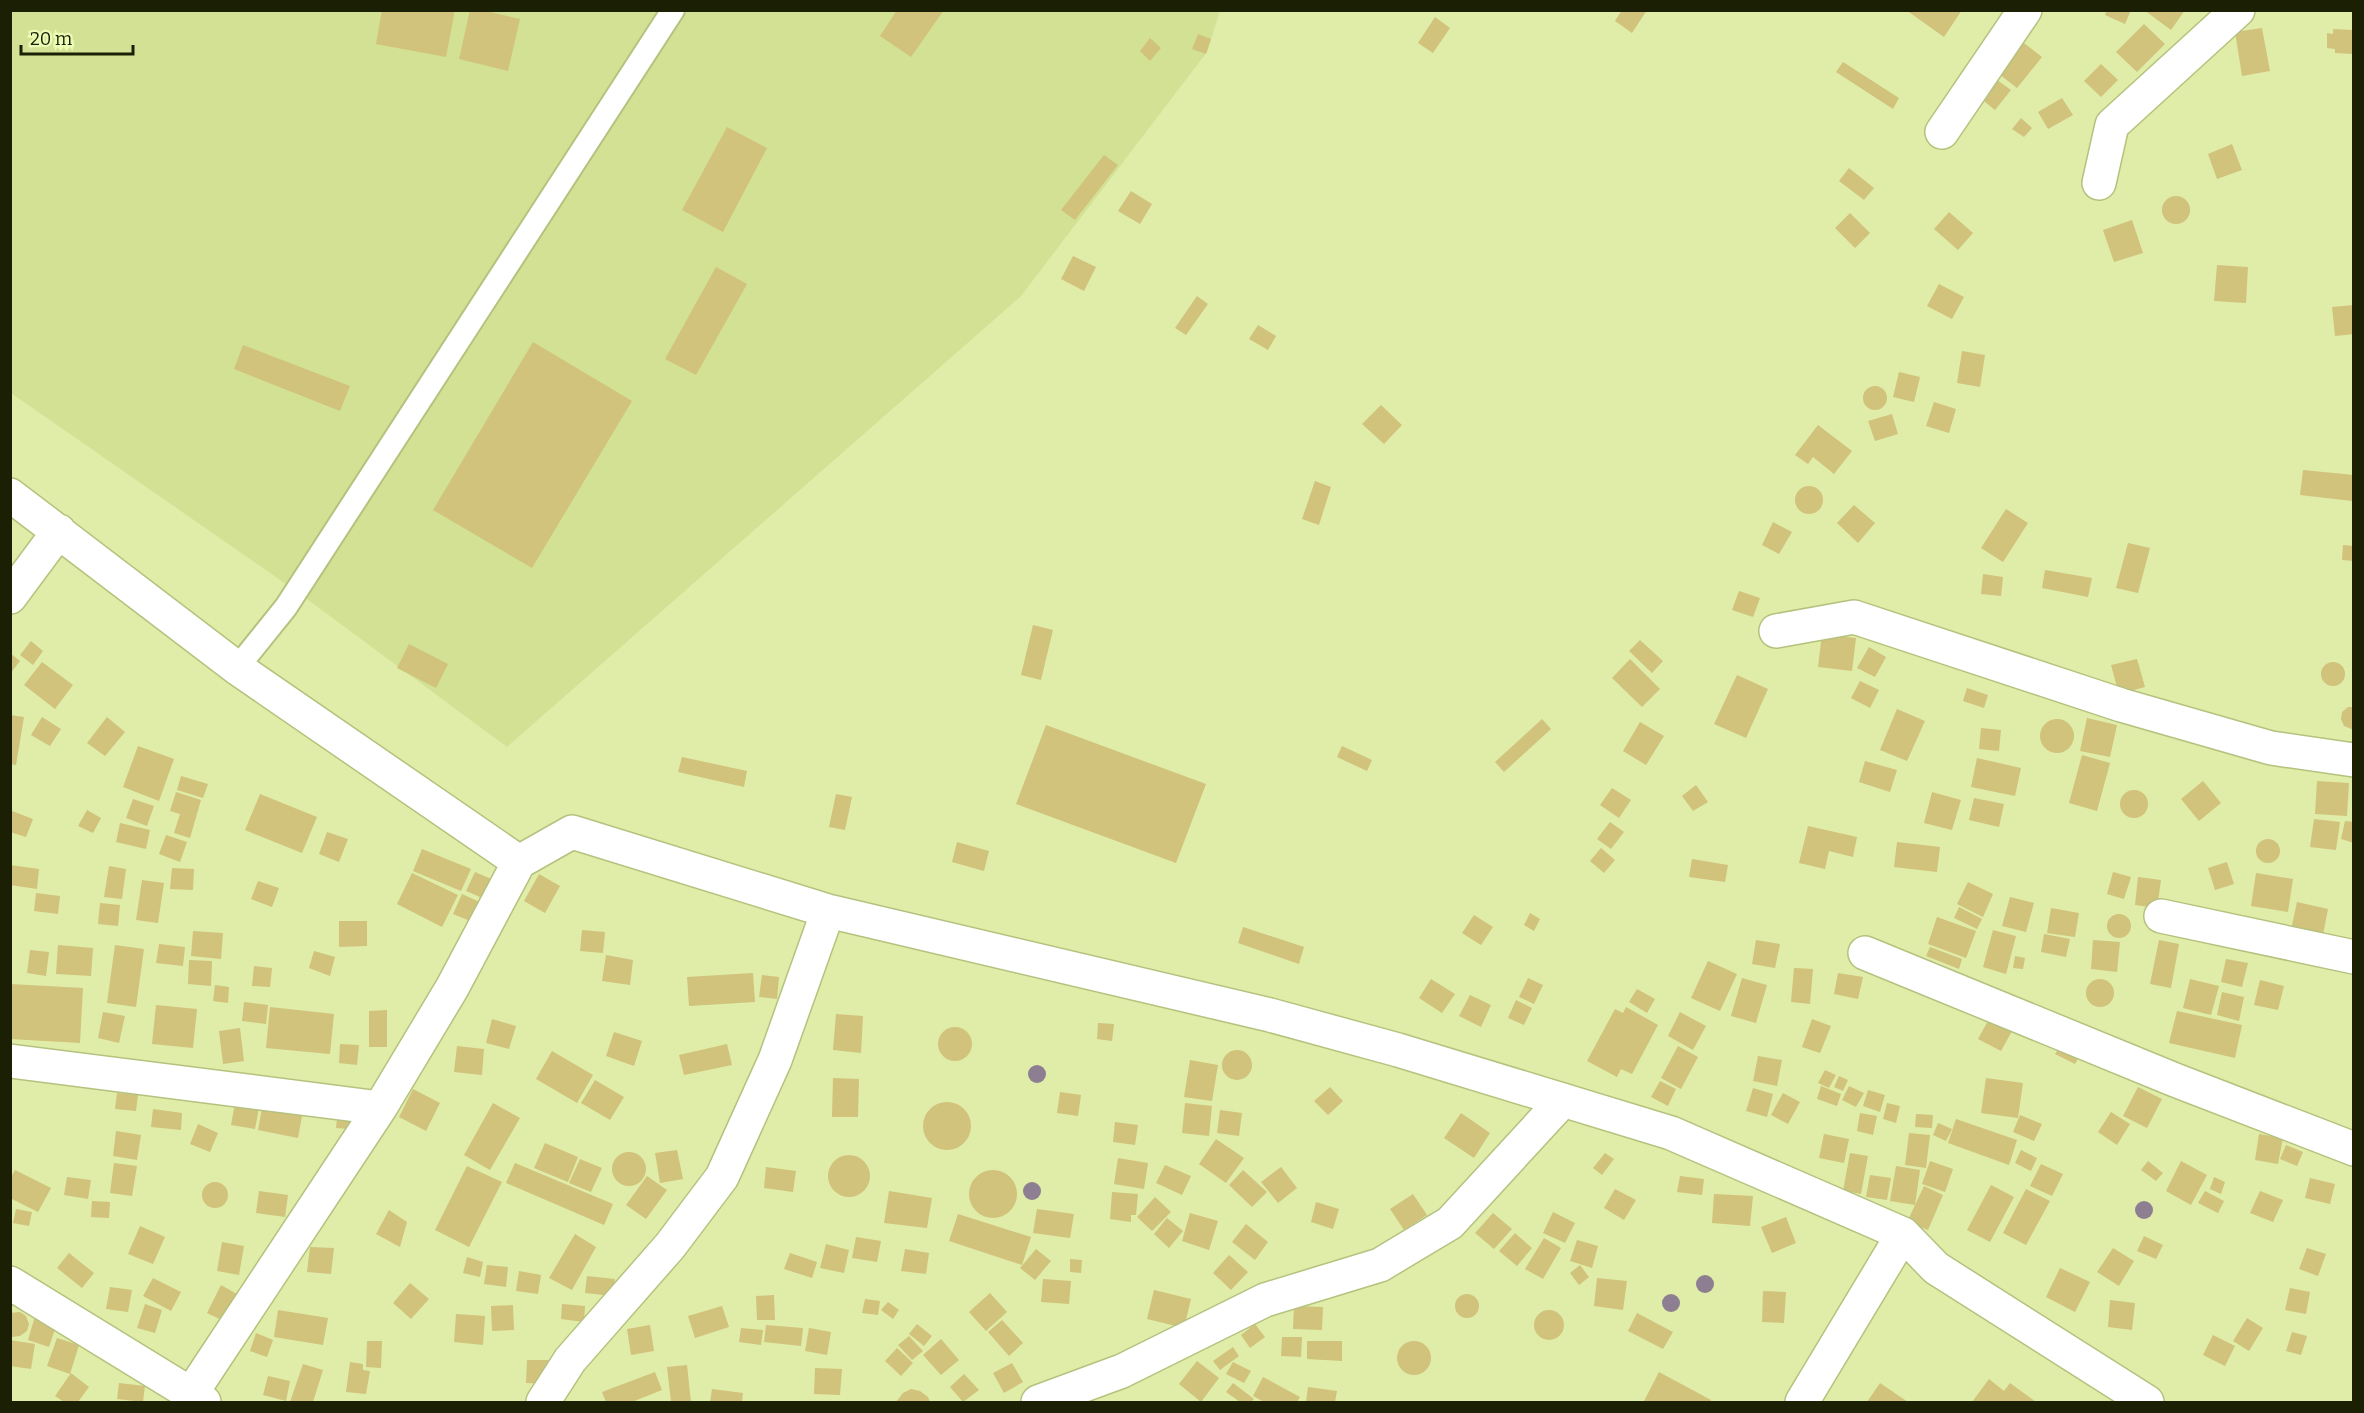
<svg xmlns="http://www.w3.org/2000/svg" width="2364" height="1413" font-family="Bitter,serif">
  <rect width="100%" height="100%" fill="#dfeda8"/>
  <path fill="#d2e194" d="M11,11h1209l-13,41 -186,244 -514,451 -211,-156 -285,-198z"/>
  <path fill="#d1c27c" d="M382,10h73l-9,47 -70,-13z
    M470,10h12l38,9 -12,52 -49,-12z
    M897,10h47l-33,47 -31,-21z
    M1622,10h25l-15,23 -17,-12z
    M1906,10h56l-18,27z
    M2107,10h24l-6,14 -20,-9z
    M2144,10h41l-14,20z
    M1435,17l15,11 -17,25 -15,-10z
    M2144,24l21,20 -28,28 -21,-20z
    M2262,28l8,43 -28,5 -7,-44z
    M2333,29l21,1v24l-19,-1v-4l-8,-1v-15l6,1z
    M1198,34l13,5 -5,15 -14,-5z
    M1150,38l11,10 -11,13 -10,-10z
    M2020,40l22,17 -25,31 -22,-17z
    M1843,62l56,36 -6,11 -57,-37z
    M2101,64l17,16 -17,17 -17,-16z
    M1990,75l21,15 -16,20 -20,-16z
    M2062,98l11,17 -25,14 -10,-17z
    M2021,118l11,10 -8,9 -12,-8z
    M727,127l40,21 -44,84 -41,-22z
    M2232,144l10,26 -25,9 -9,-25z
    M1104,155l14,10 -43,55 -14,-10z
    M1849,168l25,20 -10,12 -25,-19z
    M1131,191l21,13 -12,20 -22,-13z
    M2162 210a14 14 0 1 1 28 0a14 14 0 1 1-28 0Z
    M1949,212l24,21 -15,17 -24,-21z
    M1850,213l20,20 -15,15 -20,-20z
    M2132,220l11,33 -29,9 -11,-32z
    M1073,256l23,11 -12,24 -23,-12z
    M2217,265l31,2 -2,36 -32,-2z
    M716,267l31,17 -51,91 -31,-16z
    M1939,284l25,13 -12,22 -25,-13z
    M1197,296l11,8 -22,31 -11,-7z
    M2354,305v29l-19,2 -3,-29z
    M1258,325l18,11 -8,14 -19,-11z
    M533,342l99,59 -100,167 -99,-58z
    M243,345l107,41 -10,25 -106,-42z
    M1962,351l23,4 -5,32 -23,-4z
    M1899,372l21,5 -6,25 -21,-5z
    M1863 398a12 12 0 1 1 24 0a12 12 0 1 1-24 0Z
    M1934,402l22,7 -7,24 -23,-7z
    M1381,405l21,20 -18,19 -22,-20z
    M1892,414l6,20 -23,7 -7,-20z
    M1818,425l34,26 -18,23 -21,-17 -5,7 -13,-9z
    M2303,470l51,5 -2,26 -52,-6z
    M1315,481l16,6 -12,38 -17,-6z
    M1795 500a14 14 0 1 1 28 0a14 14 0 1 1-28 0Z
    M1854,505l21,18 -17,20 -21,-20z
    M2006,509l22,14 -25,39 -22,-14z
    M1773,522l19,10 -13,22 -17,-9z
    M2128,543l22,5 -12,45 -22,-5z
    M2343,545l11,1v15l-12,-1z
    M2045,570l47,8 -4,19 -46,-9z
    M1983,574l20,3 -2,19 -20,-2z
    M1739,591l21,7 -7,19 -21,-7z
    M1033,625l20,5 -12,50 -20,-5z
    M1822,634l34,4 -4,33 -34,-4z
    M1640,640l23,21 -11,12 -23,-22z
    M31,641l12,10 -10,14 -13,-10z
    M409,644l39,20 -12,24 -39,-20z
    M1869,647l17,10 -11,20 -18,-9z
    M10,653l10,8 -10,13z
    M1630,659l30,30 -18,18 -30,-29z
    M2137,659l8,28 -26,7 -8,-29z
    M42,662l31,23 -18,24 -31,-24z
    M2321 674a12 12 0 1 1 24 0a12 12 0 1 1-24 0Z
    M1737,675l31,14 -22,49 -32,-14z
    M1860,681l19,9 -9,18 -19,-10z
    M1967,688l21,7 -4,13 -21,-7z
    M2348,707h6v23l-10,-4 -3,-7 1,-7z
    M1897,709l28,12 -18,40 -27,-11z
    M10,715l14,2 -8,48 -6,-1z
    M42,717l19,12 -11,17 -19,-11z
    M107,717l18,15 -20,24 -18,-13z
    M2087,718l30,7 -7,32 -30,-6z
    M2040 736a17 17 0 1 1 34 0a17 17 0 1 1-34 0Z
    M1542,719l9,10 -47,43 -9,-10z
    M1640,722l24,14 -18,29 -23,-14z
    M1046,725l160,59 -30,79 -160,-59z
    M1981,728l20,2 -2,21 -20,-2z
    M138,746l36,13 -15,42 -36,-14z
    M1342,746l30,14 -5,11 -30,-14z
    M2082,755l28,8 -13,48 -28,-8z
    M682,757l65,14 -3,16 -66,-15z
    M1977,758l44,10 -6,28 -44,-9z
    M1865,761l32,9 -7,22 -31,-10z
    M181,776l27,8 -5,14 -26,-8z
    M2203,781l18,22 -22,18 -18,-22z
    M2317,781l32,2 -2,33 -32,-2z
    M1696,785l12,17 -15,9 -11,-15z
    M1612,788l19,12 -12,18 -19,-13z
    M2120 804a14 14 0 1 1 28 0a14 14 0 1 1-28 0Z
    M176,792l25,8 -11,38 -16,-5 6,-19 -10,-3z
    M1932,792l29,8 -9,30 -28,-7z
    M260,794l57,23 -15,36 -57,-23z
    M836,794l16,3 -7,33 -16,-3z
    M1974,798l30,6 -5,23 -30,-7z
    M133,799l21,7 -7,20 -21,-8z
    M87,810l14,8 -8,15 -15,-7z
    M12,811l21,8 -7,18 -16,-5z
    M2314,819l26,3 -4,28 -26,-3z
    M2345,821l9,1v21l-13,-4z
    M1610,822l14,10 -13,17 -14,-10z
    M120,823l30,7 -4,19 -30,-7z
    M1808,826l49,11 -4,20 -24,-6 -4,18 -26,-6z
    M327,832l21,7 -9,23 -20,-8z
    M166,835l21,7 -7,20 -21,-8z
    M2256 851a12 12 0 1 1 24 0a12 12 0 1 1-24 0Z
    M957,842l32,9 -5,20 -32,-9z
    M1897,842l43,5 -3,25 -43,-5z
    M1601,848l14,12 -11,13 -14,-12z
    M422,849l49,20 -10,22 -48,-20z
    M1692,859l36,6 -3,17 -36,-5z
    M2227,862l7,22 -19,6 -7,-22z
    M10,865l29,4 -2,20 -27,-4z
    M109,866l17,3 -4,30 -18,-2z
    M172,868l22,1 -1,21 -23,-1z
    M475,872l21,9 -9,19 -21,-9z
    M2113,872l18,5 -7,22 -17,-5z
    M412,873l46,22 -16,32 -45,-23z
    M2256,873l37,6 -5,33 -37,-6z
    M539,874l21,12 -15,27 -21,-12z
    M2138,877l23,3 -4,28 -22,-3z
    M142,880l22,3 -6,40 -22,-3z
    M258,881l21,7 -7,19 -21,-8z
    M1968,882l25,12 -10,23 -26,-13z
    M36,893l24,3 -2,18 -24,-3z
    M462,894l22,10 -9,19 -22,-9z
    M2010,897l24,6 -8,29 -24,-6z
    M2297,902l31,7 -7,36 -32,-6z
    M100,903l20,2 -2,21 -20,-2z
    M1959,907l23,12 -5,10 -23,-11z
    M2051,908l28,5 -4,24 -28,-4z
    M1530,913l10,6 -6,12 -10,-6z
    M2107 926a12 12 0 1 1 24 0a12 12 0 1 1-24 0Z
    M1474,915l19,12 -12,18 -19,-12z
    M1937,917l39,14 -10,27 -38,-14z
    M339,921h28v25l-28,1z
    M1243,927l61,20 -5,17 -61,-21z
    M582,930l23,2 -2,21 -23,-2z
    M1993,930l23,6 -10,38 -23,-7z
    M193,931l30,2 -2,26 -30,-3z
    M2044,934l26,5 -4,18 -25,-5z
    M1756,940l24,4 -5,24 -23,-4z
    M2093,940l27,2 -3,30 -26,-3z
    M2159,940l20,4 -8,44 -21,-4z
    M159,944l26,3 -2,19 -27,-3z
    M58,945l35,3 -2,28 -35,-2z
    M115,945l29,4 -8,58 -29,-4z
    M1930,947l32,12 -3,10 -33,-13z
    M30,950l19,2 -3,24 -19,-3z
    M314,951l21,6 -5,19 -21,-8z
    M606,955l27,5 -3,25 -28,-4z
    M2015,956l10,2 -2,11 -10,-1z
    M2226,959l22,4 -6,24 -21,-5z
    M189,960l23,1 -1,25 -23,-2z
    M1708,961l29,13 -17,37 -29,-13z
    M254,966l18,2 -2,19 -18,-1z
    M1794,968l19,1 -3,35 -19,-2z
    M753,973l2,29 -66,4 -2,-29z
    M1838,973l25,4 -5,22 -24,-5z
    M762,975l17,2 -2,22 -18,-2z
    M1528,978l15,7 -9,19 -15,-7z
    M1742,978l25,7 -11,38 -25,-7z
    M1431,979l24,15 -13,19 -23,-15z
    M2190,979l29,7 -8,29 -28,-7z
    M2086 993a14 14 0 1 1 28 0a14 14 0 1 1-28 0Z
    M2260,980l24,6 -6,24 -24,-5z
    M10,984l73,4 -3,55 -70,-4z
    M215,985l14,2 -1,16 -15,-2z
    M1637,989l18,10 -8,14 -18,-11z
    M2222,992l22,5 -5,24 -22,-6z
    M1470,995l21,10 -10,22 -22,-11z
    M1516,1000l16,8 -8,17 -16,-7z
    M244,1002l24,3 -2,19 -24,-3z
    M156,1005l41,4 -4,39 -41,-4z
    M270,1007l64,7 -4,40 -64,-6z
    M1626,1007l32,18 -26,49 -11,-5 -4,8 -30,-16 28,-52 8,4z
    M387,1010v37h-18v-36z
    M2177,1011l65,14 -7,33 -66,-15z
    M103,1012l22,4 -6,27 -21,-5z
    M1680,1012l26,14 -13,24 -25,-14z
    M836,1014l27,2 -2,37 -28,-3z
    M492,1019l24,7 -7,23 -23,-6z
    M1812,1019l19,7 -11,27 -18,-6z
    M1989,1019l23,12 -11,20 -23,-12z
    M1098,1023l16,1 -2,17 -15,-2z
    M938 1044a17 17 0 1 1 34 0a17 17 0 1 1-34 0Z
    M240,1028l4,33 -21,3 -4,-33z
    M614,1032l28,9 -8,25 -28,-10z
    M340,1044l19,1 -2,20 -18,-2z
    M727,1044l5,21 -48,10 -5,-20z
    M2061,1045l19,10 -5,9 -20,-10z
    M457,1046l27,3 -2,26 -28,-3z
    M1678,1046l20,11 -17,32 -20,-11z
    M1222 1065a15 15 0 1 1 30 0a15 15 0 1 1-30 0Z
    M552,1051l41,24 -16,28 -41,-24z
    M1758,1056l24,4 -5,26 -24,-5z
    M1190,1060l28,5 -6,36 -28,-4z
    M1825,1070l11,5 -7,13 -11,-5z
    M1839,1076l9,4 -5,11 -9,-4z
    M833,1078l26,1 -1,38h-26z
    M1986,1078l37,5 -5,35 -37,-5z
    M595,1080l29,17 -14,23 -29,-17z
    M1660,1081l16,8 -8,17 -17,-9z
    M1821,1086l20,8 -4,12 -20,-7z
    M1849,1086l15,7 -8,14 -14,-7z
    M1330,1087l13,14 -15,14 -14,-14z
    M2138,1087l24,12 -15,29 -24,-12z
    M1753,1088l20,6 -6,23 -21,-6z
    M413,1089l27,14 -14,28 -27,-14z
    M1868,1090l17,5 -5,17 -17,-6z
    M1060,1092l21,3 -3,21 -21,-3z
    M117,1093l21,2 -2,16 -21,-2z
    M1783,1093l17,9 -12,22 -17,-9z
    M923 1126a24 24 0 1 1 48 0a24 24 0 1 1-48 0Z
    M235,1103l24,5 -4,21 -24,-4z
    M493,1103l27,15 -30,52 -26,-15z
    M1185,1103l27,3 -3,30 -27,-3z
    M1887,1103l13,3 -4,17 -13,-4z
    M262,1108l40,8 -4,22 -40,-8z
    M153,1109l29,4 -1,17 -30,-3z
    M1220,1110l22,3 -3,23 -22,-3z
    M338,1111l13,1 -2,17 -13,-1z
    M2111,1112l19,12 -13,21 -19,-13z
    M1461,1113l29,20 -16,25 -30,-20z
    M1860,1113l17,3 -4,19 -16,-4z
    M1916,1114l17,1 -1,13 -17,-1z
    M2020,1115l22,9 -8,17 -21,-9z
    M1956,1119l61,21 -8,25 -61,-22z
    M1115,1122l23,3 -3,20 -22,-3z
    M1938,1123l14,6 -6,12 -13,-6z
    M198,1124l20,9 -8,19 -20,-8z
    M116,1131l25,4 -4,25 -24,-4z
    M1909,1133l21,2 -4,33 -21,-3z
    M1824,1134l25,5 -5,24 -25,-5z
    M2259,1134l24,4 -5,26 -23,-4z
    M1216,1139l28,19 -18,25 -27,-19z
    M545,1143l33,14 -10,25 -34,-14z
    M2286,1145l17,7 -6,14 -17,-7z
    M677,1150l6,29 -23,4 -5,-30z
    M2021,1150l16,8 -6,13 -16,-8z
    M612 1169a17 17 0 1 1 34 0a17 17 0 1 1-34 0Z
    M1605,1153l9,6 -12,16 -9,-7z
    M1850,1153l18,3 -7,38 -18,-3z
    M828 1176a21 21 0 1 1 42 0a21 21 0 1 1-42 0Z
    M1118,1158l30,5 -4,26 -30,-5z
    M580,1159l22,9 -11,24 -22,-9z
    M1930,1161l23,8 -8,23 -23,-8z
    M2148,1161l15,12 -7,8 -15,-11z
    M2181,1161l26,14 -16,30 -25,-14z
    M114,1163l23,3 -5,30 -22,-3z
    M515,1163l98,41 -9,21 -98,-42z
    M2041,1164l22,10 -11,22 -22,-10z
    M1165,1165l26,11 -9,19 -26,-12z
    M467,1166l35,16 -33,65 -34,-17z
    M1896,1166l24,4 -5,35 -25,-4z
    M766,1167l30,4 -3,21 -29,-4z
    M1281,1167l16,21 -19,15 -17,-21z
    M969 1194a24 24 0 1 1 48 0a24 24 0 1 1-48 0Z
    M15,1170l36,18 -13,24 -28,-14v-19z
    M1243,1170l24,22 -15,15 -23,-22z
    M1870,1175l21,3 -4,22 -21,-3z
    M647,1176l20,14 -21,29 -20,-14z
    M1680,1176l24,3 -2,16 -25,-3z
    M67,1177l24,3 -3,19 -24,-4z
    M2214,1177l11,5 -4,12 -11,-5z
    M2310,1178l25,6 -5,20 -25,-6z
    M202 1195a13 13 0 1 1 26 0a13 13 0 1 1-26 0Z
    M1991,1185l23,12 -24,45 -23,-12z
    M1924,1186l19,9 -15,35 -21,-8z
    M1615,1189l21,11 -12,20 -20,-12z
    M2026,1189l24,12 -24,44 -23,-12z
    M259,1191l29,4 -3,22 -29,-4z
    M889,1191l43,7 -5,30 -43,-5z
    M2205,1191l19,10 -6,12 -20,-10z
    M2260,1191l23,9 -10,22 -23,-9z
    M1112,1192l26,2 -2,21h-5v7l-21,-3z
    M1413,1194l14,21 -23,15 -14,-21z
    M1714,1194l39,2 -3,30 -38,-3z
    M1155,1197l16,15 -19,19 -15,-14z
    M92,1201l18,1 -1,16 -18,-1z
    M1316,1202l23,7 -6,20 -22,-7z
    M16,1209l16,3 -3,14 -16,-3z
    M1037,1209l37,5 -4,24 -37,-5z
    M389,1210l18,12 -7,25 -24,-13z
    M1553,1212l22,11 -10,20 -22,-10z
    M1190,1213l28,8 -9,29 -27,-9z
    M1493,1213l19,16 -18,20 -19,-16z
    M958,1214l73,23 -9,28 -73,-24z
    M1786,1217l10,26 -24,10 -11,-26z
    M1167,1218l16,13 -14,17 -15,-14z
    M1246,1224l22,18 -13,18 -23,-18z
    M140,1226l25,11 -12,27 -25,-10z
    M1515,1233l17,15 -15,18 -18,-15z
    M575,1234l21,13 -24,43 -23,-12z
    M2144,1236l19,9 -7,14 -19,-8z
    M856,1237l25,4 -4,21 -25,-4z
    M1544,1238l17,10 -18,31 -18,-10z
    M1577,1240l21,6 -6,22 -22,-7z
    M222,1242l22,4 -5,29 -22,-4z
    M826,1244l23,6 -5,23 -24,-5z
    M310,1247l24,1 -3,26 -24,-2z
    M2113,1248l21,13 -15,25 -22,-14z
    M2307,1248l19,6 -8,22 -19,-7z
    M905,1249l24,4 -3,21 -25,-3z
    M1036,1249l15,12 -16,19 -15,-12z
    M69,1253l25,20 -12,15 -25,-20z
    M790,1253l27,9 -5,16 -28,-9z
    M1229,1255l19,17 -17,18 -18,-17z
    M467,1257l16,5 -3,15 -17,-4z
    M1070,1259l12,1 -1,13 -11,-1z
    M487,1265l21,2 -2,20 -22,-3z
    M1580,1265l9,12 -10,8 -9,-12z
    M2060,1268l30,14 -15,30 -29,-15z
    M519,1271l22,4 -3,19 -22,-3z
    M587,1276l28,3 -2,17 -28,-3z
    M153,1278l28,14 -10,19 -28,-15z
    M1597,1278l30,3 -4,29 -29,-4z
    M1043,1279l28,2 -2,23 -28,-2z
    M410,1283l19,16 -18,20 -18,-16z
    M221,1285l23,13 -14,26 -23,-11z
    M110,1287l22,3 -4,22 -22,-3z
    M2290,1288l20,4 -4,22 -21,-4z
    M1154,1290l37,9 -7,29 -37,-9z
    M1763,1291l23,1 -2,31 -22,-1z
    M990,1293l17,19 -21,19 -17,-19z
    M1455 1306a12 12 0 1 1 24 0a12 12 0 1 1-24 0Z
    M774,1295l1,25h-18l-1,-24z
    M865,1299l15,2 -2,14 -16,-2z
    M2110,1300l25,3 -3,27 -24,-3z
    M888,1302l11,8 -6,9 -12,-9z
    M145,1304l17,6 -7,23 -18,-5z
    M562,1304l23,2 -1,16 -23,-3z
    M513,1305l1,25 -22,1 -1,-25z
    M722,1306l7,21 -34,11 -7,-22z
    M1294,1306l29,1 -1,23 -29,-1z
    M278,1310l50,8 -5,27 -49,-8z
    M1534 1325a15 15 0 1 1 30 0a15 15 0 1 1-30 0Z
    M20,1312l6,4 3,8 -2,7 -7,5 -8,1 -2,-24z
    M1637,1313l36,19 -10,17 -35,-18z
    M456,1314l29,2 -2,29 -29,-3z
    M35,1316l22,7 -8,24 -21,-7z
    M2247,1318l16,10 -14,23 -16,-10z
    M1002,1320l21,23 -14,13 -21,-24z
    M917,1324l15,12 -8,10 -15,-12z
    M1255,1324l10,13 -15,11 -9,-13z
    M650,1325l4,26 -23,4 -4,-26z
    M766,1325l37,3 -2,18 -37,-4z
    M741,1328l22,2 -2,15 -22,-3z
    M809,1328l22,4 -4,23 -22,-4z
    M2292,1332l15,4 -6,19 -15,-4z
    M256,1333l17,7 -6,17 -17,-6z
    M2213,1335l22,11 -10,20 -22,-11z
    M909,1336l14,15 -11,9 -14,-15z
    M1282,1337h20l-1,20 -20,-1z
    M57,1338l22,7 -9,29 -23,-8z
    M941,1339l18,21 -18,15 -18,-20z
    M10,1340l25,4 -4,25 -21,-3z
    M367,1341h15l-1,27 -15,-1z
    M1307,1341h35v20l-35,-2z
    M1397 1358a17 17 0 1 1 34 0a17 17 0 1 1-34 0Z
    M1233,1347l6,9 -19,14 -7,-9z
    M897,1348l16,15 -12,13 -16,-15z
    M527,1360h21v24l-22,-1z
    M1197,1361l22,17 -18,24 -22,-18z
    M350,1362l13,2v6l7,1 -4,23 -20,-2z
    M1233,1362l18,9 -7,12 -18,-9z
    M1012,1363l11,19 -19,11 -11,-20z
    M303,1364l20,6 -10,32h-23z
    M687,1365l4,37h-20l-4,-35z
    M815,1368l27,1 -2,26 -26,-1z
    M655,1372l7,18 -30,12h-26l-4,-10z
    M1659,1372l52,28 -1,2h-62l-4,-1z
    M71,1373l18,14 -11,15h-14l-9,-6z
    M964,1374l15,16 -16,12 -13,-15z
    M268,1376l22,5 -4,20 -23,-6z
    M1263,1377l37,20 -3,5h-33l-11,-6z
    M1989,1379l15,12 6,-8 26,19h-64z
    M119,1383l26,3 -2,16 -26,-3z
    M1233,1383l21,16 -3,3h-11l-14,-10z
    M1880,1383l28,19h-41z
    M1308,1387l29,4 -2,11h-29z
    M712,1389l31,4 -1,9h-32z
    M911,1389l9,2 8,6 2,5h-34l7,-9z"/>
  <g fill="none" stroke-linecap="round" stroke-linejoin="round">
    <defs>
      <path id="lane" d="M237,668l49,-61 387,-597"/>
      <path id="street" d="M1942,132l83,-122
        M2099,183l13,-58 126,-115
        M10,495l227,173 282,194
        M10,597l49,-66
        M1776,631l78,-14 267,88 150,43 83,12
        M2161,916l193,41
        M1865,953l310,127 179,69
        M10,1061l370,47
        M10,1283l194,119
        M191,1394l189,-286 72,-120 67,-126 53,-30 256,79 442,104 128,35 273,83 232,101 33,34 211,134
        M543,1402l27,-42 100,-114 52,-69 53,-117 53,-149
        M1038,1402l84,-31 143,-71 115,-35 70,-42 113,-123
        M1802,1402l101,-168"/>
    </defs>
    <use href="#lane" stroke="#b4c27e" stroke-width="26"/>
    <use href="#street" stroke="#b4c27e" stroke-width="36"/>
    <use href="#lane" stroke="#fff" stroke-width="22"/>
    <use href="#street" stroke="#fff" stroke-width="33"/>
  </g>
  <g fill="#8d7e91">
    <circle cx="1037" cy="1074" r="9"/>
    <circle cx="1032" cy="1191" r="9"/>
    <circle cx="2144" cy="1210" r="9"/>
    <circle cx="1705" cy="1284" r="9"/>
    <circle cx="1671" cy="1303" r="9"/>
  </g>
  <rect width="2364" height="1413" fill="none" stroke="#1b2005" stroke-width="24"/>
  <path d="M21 45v9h112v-9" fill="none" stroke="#1b2005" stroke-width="3"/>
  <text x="30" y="45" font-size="18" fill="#1b2005" stroke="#ecfbb5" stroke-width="4.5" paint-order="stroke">20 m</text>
</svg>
